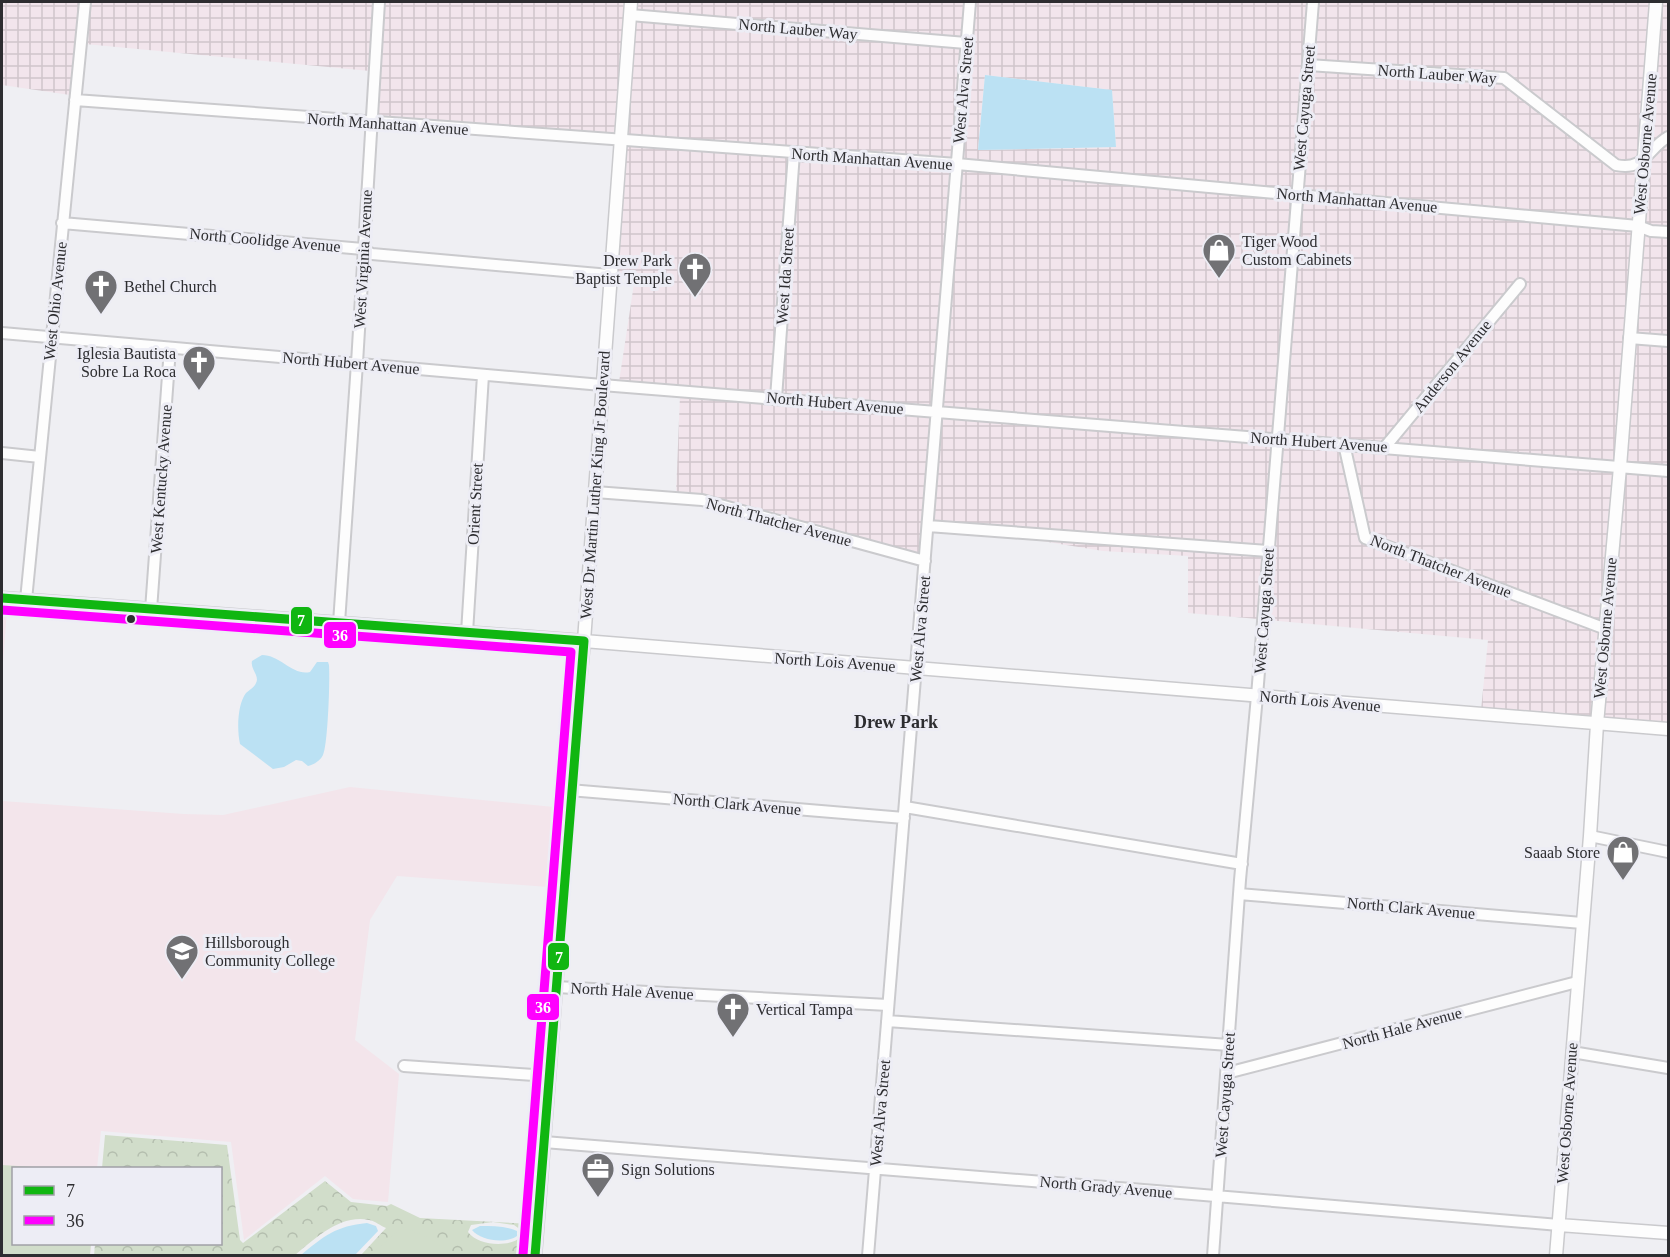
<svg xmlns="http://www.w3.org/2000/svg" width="1670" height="1257" font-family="Georgia,serif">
  <defs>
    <pattern id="industrial-grid" width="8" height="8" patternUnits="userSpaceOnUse" patternTransform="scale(1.5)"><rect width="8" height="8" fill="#f2e5ec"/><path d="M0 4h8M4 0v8" fill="none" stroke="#d0c5cb"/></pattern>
    <pattern id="park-crowns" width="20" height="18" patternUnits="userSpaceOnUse" patternTransform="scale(1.5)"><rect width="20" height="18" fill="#d1ddca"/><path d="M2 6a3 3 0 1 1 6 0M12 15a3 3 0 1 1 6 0" fill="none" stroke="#b4beae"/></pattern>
  </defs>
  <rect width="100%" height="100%" fill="#efeff3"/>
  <path fill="url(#industrial-grid)" fill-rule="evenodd" d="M2,2h78l-10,93 -68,-10z
    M89,2h285l-4,69 -285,-27z
    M384,2h242l-11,134 -238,-17z
    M636,2h329l-3,36 -327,-27z
    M975,2h333l-15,188 -331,-29zM985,75l127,15 4,57 -138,3z
    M1318,2h334l-13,157 -12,4 -8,-2 -112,-86 -194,-14z
    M1661,2h7v130l-19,14z
    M634,20l327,27 -9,113 -327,-23z
    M1312,70l190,13 113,86 12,3 11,-4 -4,53 -332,-30z
    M1668,142v86l-16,-1 -9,-4 6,-61 10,-13z
    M624,145l165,12 -17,236 -153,-11 16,-105 -20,-3z
    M798,158l154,10 -20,238 -151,-12z
    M961,169l331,30 -20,236 -330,-28z
    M1302,200l331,30 -18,232 -221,-18 132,-160 -7,-6 -136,165 -101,-8z
    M1643,233l25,4v100l-33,-3z
    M1634,343l34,3v121l-43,-4z
    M680,395l251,20 -10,141 -245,-62z
    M941,416l331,27 -8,103 -331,-24z
    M1281,444l59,4 20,90 241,94 -8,87 -112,-9 7,-70 -220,-20z
    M1350,449l264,22 -12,151 -233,-87z
    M1624,472l44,3v250l-66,-5 10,-93z
    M1017,537l246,18 -5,64 -70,-6v-57l-85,-5z"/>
  <path fill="#f3e5eb" d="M2,610h5l-5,66z
    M350,787l204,20 -5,80 -152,-11 -27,44 -15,120 44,34 -11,128 -35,-3 -28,-23 -81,64 -13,-98 -130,-11 -4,37h-83v76h77l-1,11h-88v-454l182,13 39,1z"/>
  <path fill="url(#park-crowns)" fill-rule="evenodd" d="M105,1135l122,10 13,95 3,3 82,-62 26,21 36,4 4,-2 29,14 113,6 -3,31h-169l25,-27c-6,-2 -10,-7 -17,-8 -29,-6 -54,19 -74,35l-201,1 1,-12h125v-76h-118zM493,1222l21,3 7,5v7c-12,11 -43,9 -53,-5l3,-7z"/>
  <path fill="#d1ddca" d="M2,1165l48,3h-36v76h77l-1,11h-88z
    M403,1227l28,12 20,16h-81z"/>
  <path fill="#bbe1f3" d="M985,75l127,15 4,57 -138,3z
    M262,655c18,0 31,21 48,17l7,-10h11l1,3c1,14 -1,79 -6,90 -3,6 -8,9 -15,11l-6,-5 -6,-1 -12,7 -11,2 -33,-25c-3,-13 -3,-39 6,-51 3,-3 8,-5 10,-10 4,-7 -6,-14 -4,-22z
    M367,1223l9,3 2,5 -23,24h-54c23,-19 35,-29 66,-32z
    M480,1226c12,0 26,0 37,5v5c-11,8 -36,5 -45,-6z"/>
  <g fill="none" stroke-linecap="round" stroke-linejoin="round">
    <defs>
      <path id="minor" d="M630,15l336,28
        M1308,65l196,13 112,87c29,6 31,-16 52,-28
        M75,100l882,64 681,62 13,5 17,1
        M62,223l301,26 9,5 238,21
        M2,333l600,52 1066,86
        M1629,338l39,3
        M776,398l18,-245
        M1344,444l21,94 241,91
        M1385,447l135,-163
        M2,453l38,4
        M595,492l107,8 223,61
        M928,526l340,25
        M26,600l59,-598
        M151,610l19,-262
        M339,623l18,-260 22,-361
        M467,633l16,-258
        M569,790l335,28
        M905,807l337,57
        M1590,836l78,16
        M1239,894l343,29
        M556,987l332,18
        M887,1021l342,24
        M1572,1052l96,16
        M404,1066l145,10
        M1227,1073l350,-91
        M544,1142l612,49 403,34
        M868,1256l102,-1254
        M1213,1256l27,-376 17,-184 56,-694"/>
      <path id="tertiary" d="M2,598l582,43 1084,88
        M1559,1225l109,8
        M535,1256l21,-269 13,-197 15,-149 47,-639
        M1556,1256l34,-420 7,-112 23,-257 36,-465"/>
    </defs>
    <use href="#minor" stroke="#cacacd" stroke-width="14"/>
    <use href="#tertiary" stroke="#cacacd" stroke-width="15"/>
    <use href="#minor" stroke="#fdfdfd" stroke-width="10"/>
    <use href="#tertiary" stroke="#fdfdfd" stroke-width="12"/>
    <defs>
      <path id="bus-1" d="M2,598l582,43 -49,615"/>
      <path id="bus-2" d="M2,610l569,42 -48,603"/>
    </defs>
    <use href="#bus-1" stroke="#ededf5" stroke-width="14"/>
    <use href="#bus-2" stroke="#ededf5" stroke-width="14"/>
    <use href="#bus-1" stroke="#10b611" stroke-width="9"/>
    <use href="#bus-2" stroke="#f0f" stroke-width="9"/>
  </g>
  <defs>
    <symbol id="shop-pin" viewBox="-11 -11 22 30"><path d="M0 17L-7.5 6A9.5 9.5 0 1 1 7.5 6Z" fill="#717174" stroke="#ededf5"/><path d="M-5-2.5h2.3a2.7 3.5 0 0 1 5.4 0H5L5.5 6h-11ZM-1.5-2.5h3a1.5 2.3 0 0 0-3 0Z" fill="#fff"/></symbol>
    <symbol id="church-pin" viewBox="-11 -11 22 30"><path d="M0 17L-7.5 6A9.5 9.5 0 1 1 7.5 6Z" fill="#717174" stroke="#ededf5"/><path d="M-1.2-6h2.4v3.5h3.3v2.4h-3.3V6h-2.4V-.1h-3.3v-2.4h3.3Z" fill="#fff"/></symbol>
    <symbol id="university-pin" viewBox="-11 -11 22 30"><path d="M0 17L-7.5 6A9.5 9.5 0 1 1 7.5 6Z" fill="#717174" stroke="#ededf5"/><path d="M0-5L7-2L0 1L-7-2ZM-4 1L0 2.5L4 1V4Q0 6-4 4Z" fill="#fff"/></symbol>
    <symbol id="office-pin" viewBox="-11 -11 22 30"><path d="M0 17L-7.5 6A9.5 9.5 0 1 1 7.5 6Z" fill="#717174" stroke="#ededf5"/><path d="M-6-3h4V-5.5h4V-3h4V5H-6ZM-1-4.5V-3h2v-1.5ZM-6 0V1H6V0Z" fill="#fff"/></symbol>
  </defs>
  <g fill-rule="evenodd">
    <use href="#shop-pin" x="1200" y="231" width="38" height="52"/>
    <use href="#church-pin" x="676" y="250" width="38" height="52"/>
    <use href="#church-pin" x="82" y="267" width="38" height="52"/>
    <use href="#church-pin" x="180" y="343" width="38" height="52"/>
    <use href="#shop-pin" x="1604" y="833" width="38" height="52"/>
    <use href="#university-pin" x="163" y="932" width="38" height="52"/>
    <use href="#church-pin" x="714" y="990" width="38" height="52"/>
    <use href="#office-pin" x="579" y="1150" width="38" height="52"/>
  </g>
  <circle fill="#2d2d30" stroke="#ededf5" stroke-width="2" cx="131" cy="619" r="5"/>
  <g text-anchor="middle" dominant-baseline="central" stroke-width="6" stroke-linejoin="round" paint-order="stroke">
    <g font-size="16" fill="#2d2d30" stroke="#ededf5">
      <text transform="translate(798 29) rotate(5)">North Lauber Way</text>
      <text transform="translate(1437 74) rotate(4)">North Lauber Way</text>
      <text transform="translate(963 90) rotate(-85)">West Alva Street</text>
      <text transform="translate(1304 108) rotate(-85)">West Cayuga Street</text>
      <text transform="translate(388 124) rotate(4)">North Manhattan Avenue</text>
      <text transform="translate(1645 144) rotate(-85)">West Osborne Avenue</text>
      <text transform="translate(872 159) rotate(4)">North Manhattan Avenue</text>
      <text transform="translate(1357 200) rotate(5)">North Manhattan Avenue</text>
      <text transform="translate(265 240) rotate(5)">North Coolidge Avenue</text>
      <text transform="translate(363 259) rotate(-87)">West Virginia Avenue</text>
      <text transform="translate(785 276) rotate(-86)">West Ida Street</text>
      <text transform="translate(55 301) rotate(-84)">West Ohio Avenue</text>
      <text transform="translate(351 363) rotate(5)">North Hubert Avenue</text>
      <text transform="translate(1452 366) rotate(-51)">Anderson Avenue</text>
      <text transform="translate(835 403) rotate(5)">North Hubert Avenue</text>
      <text transform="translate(1319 442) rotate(4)">North Hubert Avenue</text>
      <text transform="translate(161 479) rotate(-86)">West Kentucky Avenue</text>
      <text transform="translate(595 485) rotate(-86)">West Dr Martin Luther King Jr Boulevard</text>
      <text transform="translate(475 504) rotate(-87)">Orient Street</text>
      <text transform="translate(779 522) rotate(15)">North Thatcher Avenue</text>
      <text transform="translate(1441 566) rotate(21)">North Thatcher Avenue</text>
      <text transform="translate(1264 611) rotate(-86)">West Cayuga Street</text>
      <text transform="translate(1605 628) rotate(-85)">West Osborne Avenue</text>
      <text transform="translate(920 629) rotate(-85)">West Alva Street</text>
      <text transform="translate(835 662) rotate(4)">North Lois Avenue</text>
      <text transform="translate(1320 701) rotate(5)">North Lois Avenue</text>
      <text transform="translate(737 804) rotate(5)">North Clark Avenue</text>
      <text transform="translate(1411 908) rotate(5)">North Clark Avenue</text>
      <text transform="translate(632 991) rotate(3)">North Hale Avenue</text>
      <text transform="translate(1402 1028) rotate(-15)">North Hale Avenue</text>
      <text transform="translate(1225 1095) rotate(-86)">West Cayuga Street</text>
      <text transform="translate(880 1113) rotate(-85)">West Alva Street</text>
      <text transform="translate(1567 1113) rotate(-86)">West Osborne Avenue</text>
      <text transform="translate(1106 1187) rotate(5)">North Grady Avenue</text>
    </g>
    <g font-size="16" fill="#2d2d30" stroke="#ededf5" text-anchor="start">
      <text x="1242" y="241">Tiger Wood<tspan x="1242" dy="18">Custom Cabinets</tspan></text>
      <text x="672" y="260" text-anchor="end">Drew Park<tspan x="672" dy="18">Baptist Temple</tspan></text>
      <text x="124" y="286">Bethel Church</text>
      <text x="176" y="353" text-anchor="end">Iglesia Bautista<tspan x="176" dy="18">Sobre La Roca</tspan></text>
      <text x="1600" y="852" text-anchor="end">Saaab Store</text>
      <text x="205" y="942">Hillsborough<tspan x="205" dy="18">Community College</tspan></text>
      <text x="756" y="1009">Vertical Tampa</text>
      <text x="621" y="1169">Sign Solutions</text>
    </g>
    <g font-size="18" font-weight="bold" fill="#2d2d30" stroke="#ededf5">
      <text x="896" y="722">Drew Park</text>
    </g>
  </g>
  <g stroke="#ededf5" stroke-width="2">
    <rect x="290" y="606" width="23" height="29" rx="6" fill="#10b611"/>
    <rect x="323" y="621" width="34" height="28" rx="6" fill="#f0f"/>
    <rect x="547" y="942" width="23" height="29" rx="6" fill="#10b611"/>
    <rect x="526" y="993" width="34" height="28" rx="6" fill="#f0f"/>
  </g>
  <g font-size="16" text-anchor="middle" font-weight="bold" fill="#fff">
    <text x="301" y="626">7</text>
    <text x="340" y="641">36</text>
    <text x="559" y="963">7</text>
    <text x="543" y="1013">36</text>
  </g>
  <rect width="1670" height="1257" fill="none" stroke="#2d2d30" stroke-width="6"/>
  <rect x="12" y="1167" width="210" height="78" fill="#ededf5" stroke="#a0a0a6" stroke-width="1.5"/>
  <rect x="24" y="1186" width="30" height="9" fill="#10b611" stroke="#a0a0a6" stroke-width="1.5"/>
  <text x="66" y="1197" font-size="18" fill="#2d2d30">7</text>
  <rect x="24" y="1216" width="30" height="9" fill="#ff00ff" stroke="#a0a0a6" stroke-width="1.5"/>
  <text x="66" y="1227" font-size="18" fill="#2d2d30">36</text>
</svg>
